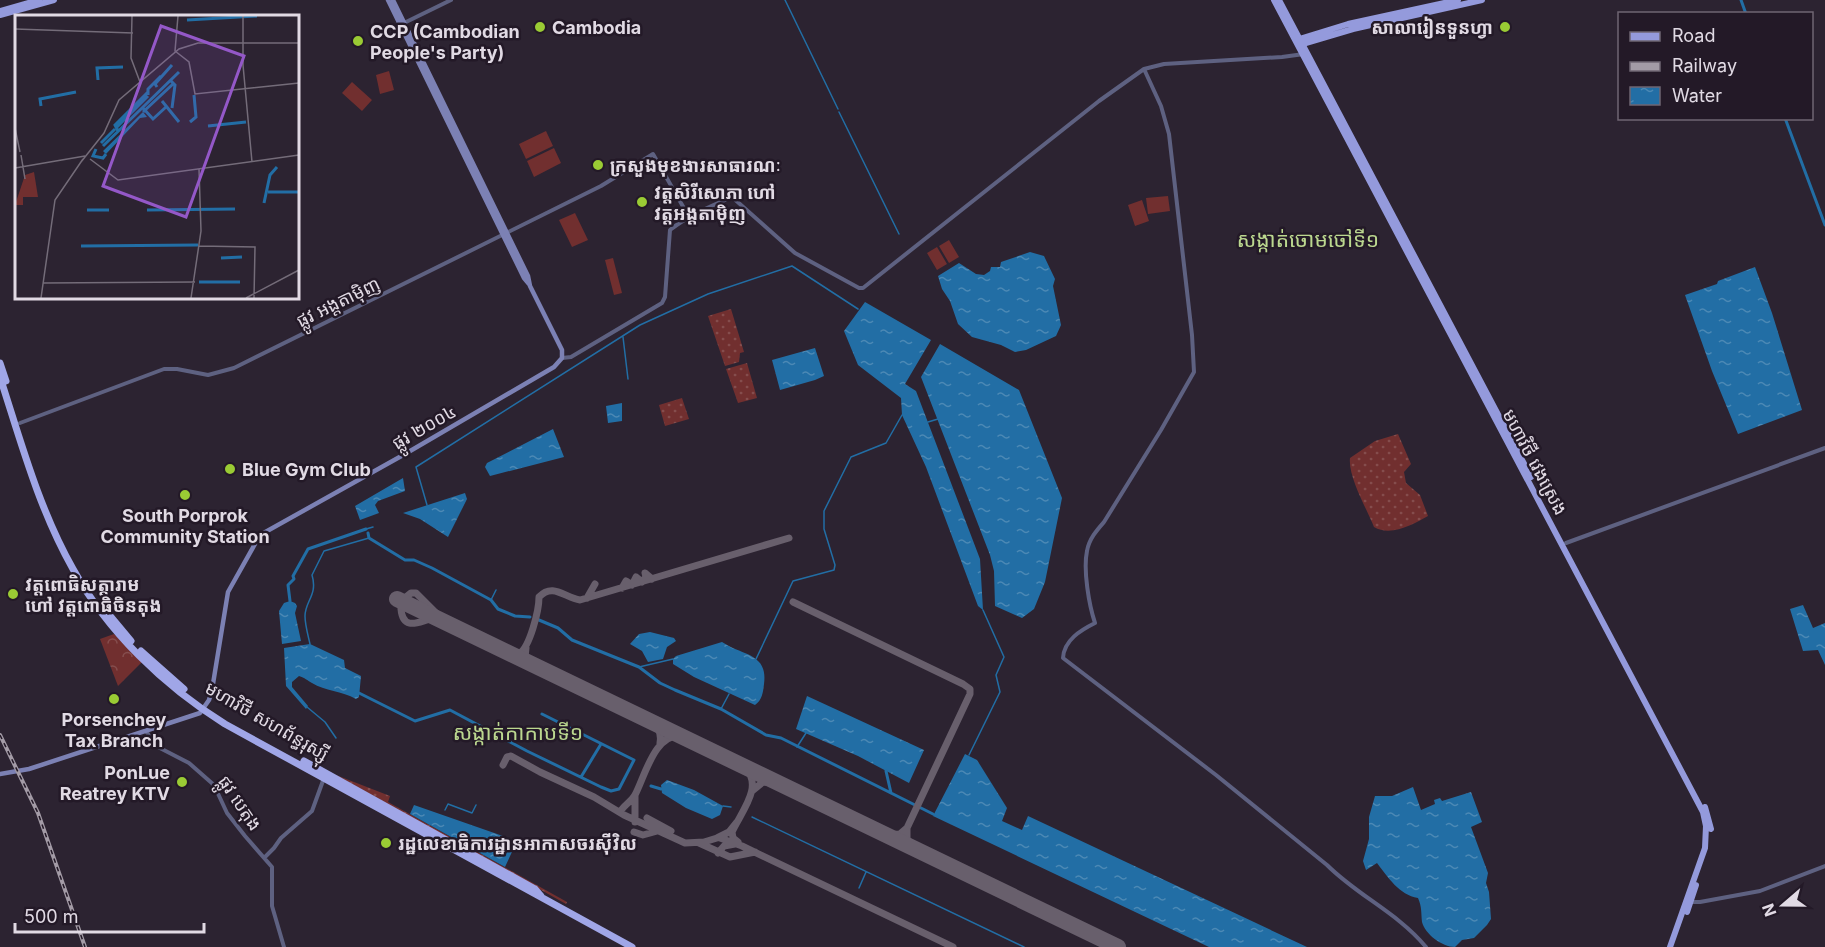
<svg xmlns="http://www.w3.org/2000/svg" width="1825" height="947" font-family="Inter,'Noto Sans Khmer',sans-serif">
  <defs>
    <pattern id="grass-dots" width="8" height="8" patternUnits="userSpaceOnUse" patternTransform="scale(1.5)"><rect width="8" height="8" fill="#712f2f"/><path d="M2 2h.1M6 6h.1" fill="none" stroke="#854d4d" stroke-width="1.8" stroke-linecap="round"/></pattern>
    <pattern id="park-crowns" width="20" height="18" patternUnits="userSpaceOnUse" patternTransform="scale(1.5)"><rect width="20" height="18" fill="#712f2f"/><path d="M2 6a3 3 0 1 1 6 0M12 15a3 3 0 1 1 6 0" fill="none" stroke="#854d4d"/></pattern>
    <pattern id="water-ripples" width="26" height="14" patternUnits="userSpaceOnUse" patternTransform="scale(1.5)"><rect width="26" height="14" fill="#226ea5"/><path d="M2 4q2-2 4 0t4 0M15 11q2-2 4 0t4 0" fill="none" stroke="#4c89b5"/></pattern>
  </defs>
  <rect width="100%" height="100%" fill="#2c2331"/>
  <path fill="url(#grass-dots)" d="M731,309l13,43 -4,1 -1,9 -14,4 -17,-50z
    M747,363l10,35 -19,5 -12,-34z
    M682,398l7,21 -24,7 -6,-21z
    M1398,434l13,30 -7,8 2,11 14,12 8,21c-14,8 -37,21 -54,11 -7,-18 -26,-50 -24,-69l25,-17z
    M336,775l54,21 -2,6 179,100 -1,2z"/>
  <path fill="url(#park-crowns)" d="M114,634l28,28 -24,24 -18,-47z"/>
  <path fill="#712f2f" d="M389,71l5,19 -14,4 -4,-19z
    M352,82l20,18 -10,11 -20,-18z
    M546,131l7,15 -27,13 -7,-15z
    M554,148l7,15 -27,14 -7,-16z
    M1168,196l2,15 -22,3 -2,-16z
    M1142,200l7,21 -14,5 -7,-21z
    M575,213l13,27 -16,7 -13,-27z
    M949,240l10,17 -10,6 -10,-17z
    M937,247l10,17 -10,6 -10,-17z
    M613,258l9,35 -8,2 -9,-35z"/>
  <path fill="url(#water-ripples)" d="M1030,252l14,4 11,23 -2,7 8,39 -5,11 -30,14 -11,2 -14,-7 -29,-8 -14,-13 -8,-23 -8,-12 -4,-13 21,-13 17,11 8,1 6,-4 1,-4h9l1,-5z
    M1755,267l17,46 30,97 -64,24 -26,-63 -27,-76 32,-11 1,-3z
    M865,302l66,38 -26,44 11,7 64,168 3,51 -5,-4 -52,-139 -24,-52 -1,-17 -43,-33 -14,-34z
    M940,344l79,46 43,108 -17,84 -11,27 -12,9 -27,-12 -1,-35 -4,-16 -69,-178z
    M815,348l9,28 -9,4 -35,10 -8,-30z
    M622,403v18l-14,2 -2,-17z
    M553,429l11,28 -74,19 -5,-9 2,-4z
    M403,478l2,13 -27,10 -3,4 4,8 -19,7 -5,-14z
    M465,493l2,6 -19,38 -28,-18 -17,-6z
    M290,601l5,2 2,3 -2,7 6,28 -19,3 -3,-33 5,-8z
    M1803,605l10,23 12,-5v42l-7,-15 -15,1 -13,-42z
    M650,632l24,6 2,3 -9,6 -4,12 -15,3 -6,-11 -12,-7 9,-10z
    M722,642c21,14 46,11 42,42 -1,9 -2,16 -9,21l-61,-28 -21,-13v-5l3,-3z
    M310,644l34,16 1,8 16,8 -2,21 -3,2c-14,-8 -31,-8 -44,-16 -5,-3 -7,-5 -13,-7l-7,6v5l16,19 -2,3 -20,-23 -2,-38z
    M807,696l117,54 -15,33 -51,-27 -62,-27z
    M965,754l12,6 30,48 -5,13 20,9 6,-14 279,131h-98l-276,-131z
    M667,780l27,10 29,16 -3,9 -8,4 -26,-11 -24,-15 -1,-8z
    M1413,787l8,23 14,-6 -1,-4 6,-2 2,3 29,-9 11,30 -11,5 17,46 -2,10 3,9 2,27 -4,6 -13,13 -12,2 -7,7c-13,0 -30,-13 -33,-25 -1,-10 0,-15 -4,-24 -19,-3 -30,-21 -41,-35l-11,7 -3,-9 6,-22v-22l6,-21h17z
    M414,805l103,36 -12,26 -95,-53z"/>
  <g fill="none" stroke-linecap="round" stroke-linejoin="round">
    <path stroke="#226ea5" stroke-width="1.5" d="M785,0l53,109
      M839,112l60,122
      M623,337l5,42
      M928,422l10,-3
      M427,505l-11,-38 224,-142 68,-31 84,-28 66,43
      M366,529l7,-2
      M491,600l5,-10
      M310,644c-2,-9 -5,-19 -5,-28 0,-15 13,-21 7,-41l12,-24 45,-13
      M756,659l37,-78 41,-11 1,-5 -11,-36v-18l27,-54 35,-14 16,-28
      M639,667l34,-8
      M307,707l18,15 11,16
      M721,709l8,-15
      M797,747l9,-14
      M969,755l31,-63 -4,-17 8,-18 -21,-47
      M723,806l8,1
      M445,810l3,-6 24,9 4,-8
      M752,817l272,130
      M859,888l7,-16"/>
    <path stroke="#226ea5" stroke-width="3" d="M1741,0l5,14
      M1785,118l40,107
      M368,533l1,5 36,22h9l18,8 59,32 7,9 17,7 15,1
      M290,601l-2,-16 6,-6 -1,-3 15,-27 58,-20
      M539,620l19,8 14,12 67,27 21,16 15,7 46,19 45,26 15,3 152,76
      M359,693l56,28 35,-11 77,41 74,36 10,4 8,-2 15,-29 -92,-46
      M886,771l5,22
      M581,777l20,-33
      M651,786l10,3"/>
    <path stroke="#685f6c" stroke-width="7" d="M622,588l4,-7 6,4 4,-8 6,5 4,-5 -1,-4 7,6
      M587,598l8,-14
      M793,602l170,82 7,5v5l-63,134 -7,6 -14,1
      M441,620c-1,0 -9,-1 -10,-1 -9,1 -28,14 -30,-10 0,-7 4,-12 10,-16h5l28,28
      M526,648l-1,10 5,5
      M511,654h8c11,-7 20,-44 20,-57 14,-15 26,1 41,3l209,-62
      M647,720c10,5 15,11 13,23
      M503,765l4,-8 4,-1 29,16 54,25 30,18 61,28 19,-1 13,-4 12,-6 8,-10
      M752,791l11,-9 15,1
      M635,795v27
      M620,812c4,-7 11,-10 15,-17 10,-19 20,-63 47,-59
      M647,818l24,13
      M907,828v11l8,10
      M634,832l9,3 18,-5
      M720,838l22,8 211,101
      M738,842l-5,-4 -1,-6c9,-20 33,-47 12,-65
      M699,843l31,14 25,-5
      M718,853l6,-7 11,-2"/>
    <path stroke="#685f6c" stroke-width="16" d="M397,599l721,348"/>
    <path stroke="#5e6181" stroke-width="4" d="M404,23l47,-23
      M1144,69l17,37 8,28 23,201 2,37 -33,58 -57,92c-7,8 -15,17 -17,29 -4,19 2,54 8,72 -14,7 -31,17 -32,35l153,117 111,90c31,31 71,48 99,82
      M562,358l9,-1 91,-54 3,-6 5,-67c19,-15 41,-24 62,-33l63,56 64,35h4l236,-187 45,-32 20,-5 118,-7 22,-3
      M20,423l144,-54h13l31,6 26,-7 367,-182 52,-32 36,63
      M1566,543l259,-95
      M146,731l10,15 33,17 25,22 13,28 18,23 27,31v39l12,41
      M265,857l9,-9 7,-10 31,-27 12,-33
      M1691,902h9l60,-11 65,-25"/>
    <path stroke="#7c81b4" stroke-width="4.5" d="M388,0l136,278 5,6
      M0,774l29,-5 171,-56 9,-13 3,-10 16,-98 32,-57 145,-81 149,-87 8,-9v-8l-32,-64 -2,-10 -135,-276"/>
    <path stroke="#949adc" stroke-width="6" d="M1274,0l429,812 3,14 -1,22 -35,99
      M1279,0l252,477
      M0,11l39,-11
      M0,15l54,-15
      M1296,40l52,-16 110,-24
      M1299,45l54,-16 129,-29
      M1705,807l6,22
      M1687,912l9,-27"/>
    <path stroke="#a0a6e7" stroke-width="7" d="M0,363l6,18
      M0,377c21,65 39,132 73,192 35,63 91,117 152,155l407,223
      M111,617l20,24
      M141,651l43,38
      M304,761l231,128 6,7"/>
    <defs>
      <path id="rail" d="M0,735l38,78 47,134"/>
    </defs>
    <use href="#rail" stroke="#a39ba6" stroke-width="4"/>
    <use href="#rail" stroke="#231927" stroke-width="1.5" stroke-dasharray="4.5" stroke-linecap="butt"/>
  </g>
  <g fill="#9acb34" stroke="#231927" stroke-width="2">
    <circle cx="540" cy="27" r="6"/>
    <circle cx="1505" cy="27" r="6"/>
    <circle cx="358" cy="41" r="6"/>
    <circle cx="598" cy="165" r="6"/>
    <circle cx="642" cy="202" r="6"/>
    <circle cx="230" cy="469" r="6"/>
    <circle cx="185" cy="495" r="6"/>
    <circle cx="13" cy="594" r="6"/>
    <circle cx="114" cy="699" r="6"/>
    <circle cx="182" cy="782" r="6"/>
    <circle cx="386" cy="843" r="6"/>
  </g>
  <g text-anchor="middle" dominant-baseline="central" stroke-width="5" stroke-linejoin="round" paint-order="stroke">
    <g font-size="18" font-weight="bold" fill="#e1dae4" stroke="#231927" text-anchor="start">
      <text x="552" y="27">Cambodia</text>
      <text x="1493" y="27" text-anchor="end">សាលារៀនទួនហ្វា</text>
      <text x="370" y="31">CCP (Cambodian<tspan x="370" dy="21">People's Party)</tspan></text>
      <text x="610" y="165">ក្រសួងមុខងារសាធារណៈ</text>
      <text x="654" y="192">វត្តសិរីសោភា ហៅ<tspan x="654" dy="21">វត្តអង្តតាម៉ិញ</tspan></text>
      <text x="242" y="469">Blue Gym Club</text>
      <text x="185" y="515" text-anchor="middle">South Porprok<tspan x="185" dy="21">Community Station</tspan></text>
      <text x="25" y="584">វត្តពោធិសត្តារាម<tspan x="25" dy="21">ហៅ វត្តពោធិចិនតុង</tspan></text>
      <text x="114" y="719" text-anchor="middle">Porsenchey<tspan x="114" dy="21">Tax Branch</tspan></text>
      <text x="170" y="772" text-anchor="end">PonLue<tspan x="170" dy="21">Reatrey KTV</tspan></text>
      <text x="398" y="843">រដ្ឋលេខាធិការដ្ឋានអាកាសចរស៊ីវិល</text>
    </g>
    <g font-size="18" fill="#e1dae4" stroke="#231927">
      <text transform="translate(338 302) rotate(-26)">ផ្លូវ អង្តតាម៉ិញ</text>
      <text transform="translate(424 427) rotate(-30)">ផ្លូវ ២០០៤</text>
      <text transform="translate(1535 462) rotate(62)">មហាវិថី វេងស្រេង</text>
      <text transform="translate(267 721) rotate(30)">មហាវិថី សហព័ន្ធរុស្ស៊ី</text>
      <text transform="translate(240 803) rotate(56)">ផ្លូវ បេតុង</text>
    </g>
    <g font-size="21" fill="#bbd78f" stroke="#231927">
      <text x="1308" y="239">សង្កាត់ចោមចៅទី១</text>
      <text x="518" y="732">សង្កាត់កាកាបទី១</text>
    </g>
  </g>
  <g transform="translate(15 15)">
    <rect width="284" height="284" fill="#2c2331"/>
    <path d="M19,157l4,25h-15v8h-8l10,-30z" fill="#712f2f"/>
    <path d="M128,97l4,5 -7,1 -34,36 -3,-3z" fill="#226ea5"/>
    <path fill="none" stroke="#226ea5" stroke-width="3" d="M172,5l70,-4M83,65l-1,-12 26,-1M155,65l5,5 -3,23M142,72l-2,-3 17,-19M133,80v-6l13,-13M147,86l17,21M26,91l-1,-7 36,-7M127,92l11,12 13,-12M128,97l30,-28M175,107l6,-5 -2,-22M193,111l38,-4M102,112l31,-31M103,116l-3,-6 33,-33M86,128l14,-14M88,131l76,-74M81,134l-3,7 10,2 3,-4M253,177h31M249,188l6,-28 7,-8M72,195h22M132,195l88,-1M66,231l117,-1M206,243l21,-1M184,267h41"/>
    <path fill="none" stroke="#746c79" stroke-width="1.5" d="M117,1l-1,42 9,24M163,1l-3,35 14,11 6,32 104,-11M228,1v49l9,97M0,14l118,4M0,113l5,24M6,140l4,24M75,144l28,21 181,-25M66,147l23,-29 15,-33 60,-51 19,-6h101M0,153l70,-12M184,231l56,1 -1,51M28,268l152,-1M26,283l14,-98 28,-41M176,283l10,-67 -2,-62M231,283l53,-28"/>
    <path fill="#9458c8" fill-opacity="0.15" stroke="#9458c8" stroke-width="3" d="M146,11l83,30 -58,161 -83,-31z"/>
    <rect width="284" height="284" fill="none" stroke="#e1dae4" stroke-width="3"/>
  </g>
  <rect x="1618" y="12" width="195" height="108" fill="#231927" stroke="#6f6673" stroke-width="1.5"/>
  <rect x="1630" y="32" width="30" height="9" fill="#949adc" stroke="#6f6673" stroke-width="1.5"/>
  <text x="1672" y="42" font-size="18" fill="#e1dae4">Road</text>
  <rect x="1630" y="62" width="30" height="9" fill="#a39ba6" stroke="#6f6673" stroke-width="1.5"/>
  <text x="1672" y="72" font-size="18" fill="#e1dae4">Railway</text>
  <rect x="1630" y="87" width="30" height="18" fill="url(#water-ripples)" stroke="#6f6673" stroke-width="1.5"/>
  <text x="1672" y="102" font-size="18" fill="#e1dae4">Water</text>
  <g transform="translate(1783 905) rotate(250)" stroke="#231927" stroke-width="4.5" paint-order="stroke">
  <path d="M0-4.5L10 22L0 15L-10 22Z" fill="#e1dae4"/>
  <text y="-9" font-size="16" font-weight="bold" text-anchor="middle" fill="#e1dae4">N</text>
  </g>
  <path d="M15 923v9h189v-9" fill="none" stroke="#e1dae4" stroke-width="3"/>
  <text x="24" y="923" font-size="18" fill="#e1dae4" stroke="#231927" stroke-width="4.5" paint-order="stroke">500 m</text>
</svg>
